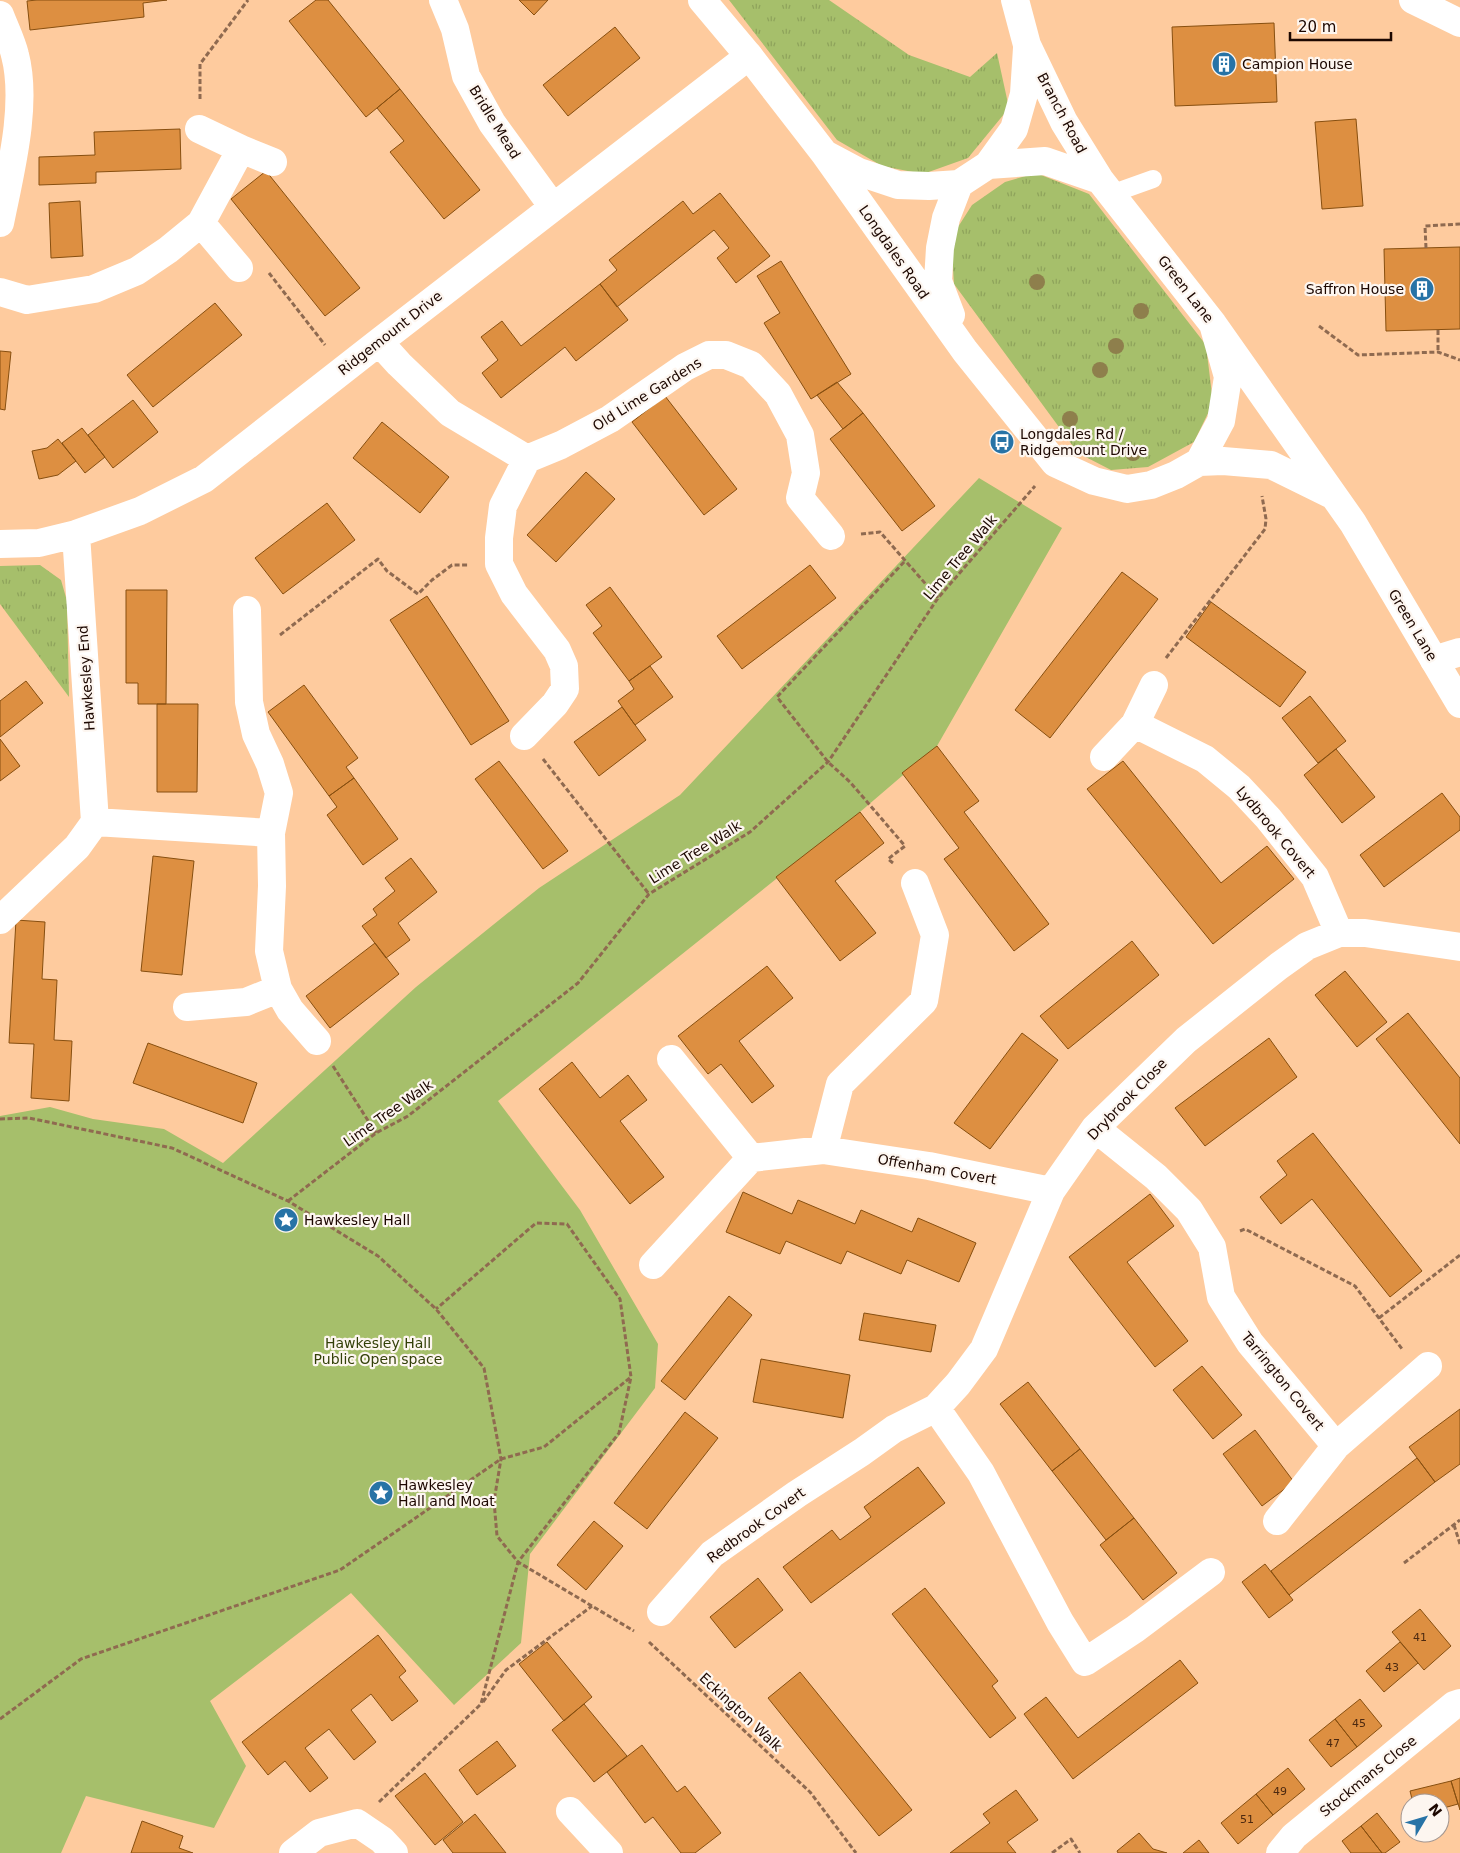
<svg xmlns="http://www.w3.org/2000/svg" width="1460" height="1853" font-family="'DejaVu Sans',sans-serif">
  <defs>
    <pattern id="grass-tufts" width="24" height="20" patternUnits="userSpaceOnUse" patternTransform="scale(1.25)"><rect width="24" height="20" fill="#a6bf6b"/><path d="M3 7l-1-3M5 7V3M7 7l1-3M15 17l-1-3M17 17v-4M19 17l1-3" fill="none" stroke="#8ea35b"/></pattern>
  </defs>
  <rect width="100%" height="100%" fill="#fecb9e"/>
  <path fill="url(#grass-tufts)" d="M729,0h100l80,55 61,22 27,-24 12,55 -41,50 -45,16 -41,-8 -45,-26z
    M1036,173l53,21 117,151 7,58 -19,39 -46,25 -37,3 -33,-17 -124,-169 -3,-46 21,-33 33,-23z
    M40,565l21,15 6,21 2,96 -69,-93v-38z"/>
  <path fill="#a6bf6b" d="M979,478l83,50 -125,218 -77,66 -362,289 82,109 78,134 -3,44 -125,166 -9,89 -67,62 -103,-112 -141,108 36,65 -32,62 -128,-32 -25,57h-61v-737l50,-9 43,12 71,10 59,34 193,-176 123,-99 141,-93z"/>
  <path fill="#dd8f41" stroke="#874f10" d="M37,0h130l-24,3 1,14 -114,13 -3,-29z
    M316,0h12l72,89 -34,28 -77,-96z
    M519,0h29l-14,15z
    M1274,23l3,79 -102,4 -3,-79z
    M615,27l25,31 -72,58 -25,-31z
    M400,89l80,101 -36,29 -54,-67 14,-11 -27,-33z
    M1356,119l7,87 -41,3 -7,-87z
    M180,129l1,40 -85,3v11l-57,2v-28l56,-2 -1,-23z
    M266,171l94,117 -35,28 -94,-117z
    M720,193l50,63 -34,27 -19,-25 12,-10 -15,-18 -97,77 -17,-23 17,-14 -8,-10 74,-59 10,13z
    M80,201l3,55 -32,2 -2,-55z
    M1460,247v82l-74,2 -2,-82z
    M781,261l70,113 -40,25 -47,-76 16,-10 -23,-37z
    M600,284l28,36 -52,41 -11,-14 -64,51 -19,-25 16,-13 -17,-23 21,-16 19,25z
    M215,303l27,32 -89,72 -26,-32z
    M0,351l11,1 -6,58 -5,-1z
    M837,382l26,31 -20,16 -26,-34z
    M665,396l72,93 -33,26 -72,-93z
    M133,400l25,32 -45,36 -25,-33z
    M863,413l72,93 -33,25 -72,-92z
    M382,422l67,55 -29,36 -67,-55z
    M82,428l23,29 -20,16 -23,-30z
    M58,439l18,22 -18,14 -19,4 -7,-28 15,-3z
    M586,472l29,27 -59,63 -29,-27z
    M327,503l28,37 -72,54 -28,-36z
    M810,565l26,33 -94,71 -25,-33z
    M1122,572l36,27 -108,139 -35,-28z
    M610,587l52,70 -33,24 -36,-48 9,-7 -16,-21z
    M126,590h41l-1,114h-28v-21h-12z
    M427,596l82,125 -38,24 -81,-125z
    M1211,602l95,70 -26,35 -94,-70z
    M650,666l23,31 -38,28 -17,-24 16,-12 -5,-8z
    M26,681l17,22 -43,34v-36z
    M304,685l54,73 -12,9 8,11 -25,18 -61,-84z
    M1310,696l36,45 -28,22 -36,-45z
    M157,704h41l-1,88h-40z
    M622,707l24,33 -47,36 -25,-34z
    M0,739l20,27 -20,15z
    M937,746l42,55 -15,11 85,112 -35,27 -70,-92 15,-11 -57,-75z
    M1336,749l39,48 -33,26 -38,-48z
    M499,761l69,90 -25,18 -68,-90z
    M1123,761l98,122 46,-37 27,33 -81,65 -126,-155z
    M354,778l44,61 -35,26 -36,-50 10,-8 -8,-11z
    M1442,793l18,24v13l-76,57 -24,-32z
    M860,812l24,31 -49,38 41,52 -36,28 -64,-84z
    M153,856l41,5 -12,114 -41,-4z
    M411,858l26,34 -39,31 12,17 -24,18 -24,-32 15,-11 -4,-6 22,-18 -10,-13z
    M16,920l29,2 -3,57 15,1 -3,60 18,1 -3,60 -38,-3 3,-54 -25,-1z
    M1132,941l27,34 -91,74 -28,-33z
    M375,943l24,31 -69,54 -24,-32z
    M767,966l26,32 -54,43 35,45 -22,17 -31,-39 -13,10 -30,-38z
    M1345,971l42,51 -30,25 -42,-52z
    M1408,1013l52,65v66l-84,-105z
    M1022,1033l36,27 -68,89 -36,-26z
    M1269,1038l28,39 -92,69 -30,-38z
    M148,1043l109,40 -14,40 -110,-40z
    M572,1062l28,36 28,-23 19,25 -27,21 44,56 -34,27 -91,-115z
    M1313,1133l109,138 -32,26 -78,-98 -31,25 -21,-27 27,-22 -10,-14z
    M743,1192l49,22 6,-14 57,24 6,-14 51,22 6,-14 58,25 -17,39 -52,-22 -6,14 -54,-23 -6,13 -55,-23 -6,13 -54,-22z
    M1150,1194l24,32 -47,36 61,79 -33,26 -86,-110z
    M729,1296l23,19 -67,85 -24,-19z
    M864,1313l72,12 -5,27 -72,-12z
    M761,1359l89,16 -7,43 -90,-16z
    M1202,1366l40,49 -29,24 -40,-49z
    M1028,1382l52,67 -28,22 -52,-67z
    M1460,1409v55l-25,18 -26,-35z
    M685,1412l33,26 -71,91 -33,-26z
    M1255,1430l39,52 -32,24 -39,-52z
    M1080,1449l54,69 -28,22 -54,-69z
    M1417,1458l18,24 -146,113 -18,-24z
    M918,1467l27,36 -134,100 -28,-36 49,-37 8,10 31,-23 -7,-10z
    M1134,1518l43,55 -34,27 -43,-55z
    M594,1521l29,25 -37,44 -29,-25z
    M1265,1564l28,36 -24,18 -27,-36z
    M758,1578l25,32 -48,38 -25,-31z
    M925,1588l73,93 -6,5 24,32 -26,20 -98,-124z
    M1420,1609l31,37 -27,24 -32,-38z
    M378,1635l28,36 -7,6 19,24 -26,20 -21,-27 -20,16 25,32 -22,18 -25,-31 -24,19 23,30 -18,14 -25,-31 -17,14 -26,-33z
    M547,1642l45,55 -28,24 -45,-57z
    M1400,1642l18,21 -34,29 -18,-21z
    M1180,1660l18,23 -125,96 -49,-65 22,-17 32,41z
    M800,1672l112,138 -33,26 -111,-138z
    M1360,1699l22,27 -25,21 -22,-28z
    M584,1704l43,52 -33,26 -42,-52z
    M1335,1719l22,28 -26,20 -22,-27z
    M497,1741l19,25 -39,29 -18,-25z
    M642,1745l35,47 8,-6 36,47 -26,20h-14l-28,-36 -8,6 -38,-51z
    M1288,1768l17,21 -32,26 -17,-21z
    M425,1773l38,49 -28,23 -40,-49z
    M1460,1778v32l-9,-29z
    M1451,1781l7,23 -18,5v-6h-27l-3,-12z
    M1016,1790l22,30 -31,22 9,11h-66l40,-30 -7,-9z
    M1256,1794l17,21 -35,29 -17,-21z
    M1377,1813l23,29 -15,11h-3l-21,-27z
    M475,1814l31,39h-53l-10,-13z
    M142,1821l41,15 -4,12 14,5h-62z
    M1361,1826l21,27h-31l-9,-12z
    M1139,1833l14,16 14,4h-49l-1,-2z
    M1199,1840l10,13h-26z"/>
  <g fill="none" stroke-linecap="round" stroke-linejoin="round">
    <path stroke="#8f6a50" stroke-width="3" stroke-dasharray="5 2.5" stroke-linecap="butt" d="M200,99v-35l48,-64
      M1426,248l-1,-22 35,-2
      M269,273l56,72
      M1319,326l39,29 80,-3 22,8
      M1438,330v22
      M861,534l19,-2 58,66
      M280,635l98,-76 9,12 31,23 14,-14 20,-15h16
      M1166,658l99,-129 1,-10 -4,-23
      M543,759l106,135
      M893,863l-5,-4 17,-13 -55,-64 -22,-20 -51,-65 128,-136
      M333,1066l43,67
      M0,1119l29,-1 143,30 116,53 90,55 58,53 48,59 17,91 -7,42 3,35 21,26 116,69
      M288,1201l88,-68 32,-17 170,-133 71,-89 101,-62 78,-70 110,-164 97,-112
      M1240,1231l5,-2 110,57 47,63
      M1379,1318l81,-63
      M1454,1525l6,19
      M1404,1563l56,-43
      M649,1642l161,150 46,61
      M483,1702l23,-32 86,-64
      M0,1719l81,-60 259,-89 161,-111 43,-12 87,-70
      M379,1802l102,-98 37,-142 101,-129 12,-56 -11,-78 -53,-75 -31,-1 -100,86
      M1052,1853l19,-14 9,14"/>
    <path stroke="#fff" stroke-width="18" d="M1111,194l42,-15"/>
    <path stroke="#fff" stroke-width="28" d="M443,0l12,29 11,47 26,47 61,84
      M0,15c5,13 12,27 15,40 13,50 -5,118 -15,168
      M241,149l32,13
      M201,223l38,45
      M0,292l27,8 67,-11 43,-18 31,-21 33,-27 40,-74 -42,-20
      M379,342l20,22 51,49 77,46 -24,47 -4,32v26l15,30 43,56 7,16 1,23 -10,15 -31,32
      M527,459l34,-14 49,-26 75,-52 24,-12h17l25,10 27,29 22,41 6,38 -6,25 31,38
      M0,544l39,-1 37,-9 64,-23 64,-32 175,-137 370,-286
      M247,610l2,92 7,32 14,30 9,29 -8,40
      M1434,660l26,-8
      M1135,724l70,35 34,28 29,31 47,59 24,56
      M1104,757l31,-33 19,-39
      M95,822l176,11 1,53 -3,65 9,38 12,21 27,31
      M0,920l77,-73 18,-25 -19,-288
      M187,1007l59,-5 32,-13
      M671,1059l80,99 72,-8 106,16 122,25
      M1095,1128l61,49 33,33 23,37 9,50 29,46 86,103 92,-80
      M823,1150l17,-66 84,-83 11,-66 -20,-52
      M653,1265l98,-107
      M936,1408l45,65 79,149 25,40 50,-33 76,-57
      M1277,1521l59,-75
      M661,1612l51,-58 85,-60 65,-42 32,-23 42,-21 22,-24 26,-35 67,-158 44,-63 91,-88 93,-74 28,-20 32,-13h26l95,14
      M570,1811l39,42
      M293,1853l26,-20 38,-10 25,17 12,13
      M1280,1853l14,-17 160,-131 6,-2"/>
    <path stroke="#fff" stroke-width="28" d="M702,0l47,56 75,97 141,198 90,112 39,18 33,8 24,-4 25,-10 23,-13 22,-41 7,-44 -15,-53
      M1015,0l12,45 37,77 36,58 113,144 140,199 107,181
      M827,155l32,17 39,13 31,1 30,-2 29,-19 26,-36 10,-35 3,-46
      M988,165l57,-4 55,19
      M951,315l-13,-34 2,-33 6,-30 13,-34
      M1199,462l24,-1 48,4 61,30"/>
    <path stroke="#fff" stroke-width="28" d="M1413,0l47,23"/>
  </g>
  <g fill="#8e7f4c">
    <circle cx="1037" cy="282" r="8"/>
    <circle cx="1141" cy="311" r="8"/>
    <circle cx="1116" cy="346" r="8"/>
    <circle cx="1100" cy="370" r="8"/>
    <circle cx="1070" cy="419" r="8"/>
    <circle cx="1133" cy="453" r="8"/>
  </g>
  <defs>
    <symbol id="building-disc" viewBox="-11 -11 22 22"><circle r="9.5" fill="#2773a6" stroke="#fdf6f0"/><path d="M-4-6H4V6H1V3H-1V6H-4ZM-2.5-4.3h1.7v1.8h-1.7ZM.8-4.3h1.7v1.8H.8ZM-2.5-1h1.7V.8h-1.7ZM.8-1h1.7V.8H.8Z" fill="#fff"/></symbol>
    <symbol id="bus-disc" viewBox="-11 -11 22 22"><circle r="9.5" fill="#2773a6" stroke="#fdf6f0"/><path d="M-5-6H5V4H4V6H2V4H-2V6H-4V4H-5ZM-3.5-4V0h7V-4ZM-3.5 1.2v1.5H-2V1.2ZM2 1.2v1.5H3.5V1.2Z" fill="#fff"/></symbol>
    <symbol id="sight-disc" viewBox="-11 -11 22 22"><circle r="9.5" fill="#2773a6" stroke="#fdf6f0"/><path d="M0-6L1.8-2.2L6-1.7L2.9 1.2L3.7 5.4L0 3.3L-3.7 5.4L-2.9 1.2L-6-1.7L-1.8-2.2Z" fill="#fff"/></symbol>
  </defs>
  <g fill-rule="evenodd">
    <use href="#building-disc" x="1210" y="50" width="28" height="28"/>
    <use href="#building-disc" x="1408" y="275" width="28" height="28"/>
    <use href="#bus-disc" x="988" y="428" width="28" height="28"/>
    <use href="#sight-disc" x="272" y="1206" width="28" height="28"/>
    <use href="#sight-disc" x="367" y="1479" width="28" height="28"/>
  </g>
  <g text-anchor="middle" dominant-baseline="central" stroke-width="4.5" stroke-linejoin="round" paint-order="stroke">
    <g font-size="11" fill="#4c2910">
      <text x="1420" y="1637">41</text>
      <text x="1392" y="1667">43</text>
      <text x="1359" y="1723">45</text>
      <text x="1333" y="1743">47</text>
      <text x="1280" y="1791">49</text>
      <text x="1247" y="1819">51</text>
    </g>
    <g font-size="14" fill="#1c0700" stroke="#fdf6f0" text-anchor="start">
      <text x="1242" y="64">Campion House</text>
      <text x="1404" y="289" text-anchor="end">Saffron House</text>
      <text x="1020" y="434">Longdales Rd /<tspan x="1020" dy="16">Ridgemount Drive</tspan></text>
      <text x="304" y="1220">Hawkesley Hall</text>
      <text x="398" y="1485">Hawkesley<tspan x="398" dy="16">Hall and Moat</tspan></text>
    </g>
    <g font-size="14" fill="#1c0700" stroke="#fdf6f0">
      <text transform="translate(1062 113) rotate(62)">Branch Road</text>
      <text transform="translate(495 122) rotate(58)">Bridle Mead</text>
      <text transform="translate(894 252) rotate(55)">Longdales Road</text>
      <text transform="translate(1186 289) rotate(52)">Green Lane</text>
      <text transform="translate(390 333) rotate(-38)">Ridgemount Drive</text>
      <text transform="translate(647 394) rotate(-32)">Old Lime Gardens</text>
      <text transform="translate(960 557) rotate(-50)">Lime Tree Walk</text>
      <text transform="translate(1413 625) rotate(59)">Green Lane</text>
      <text transform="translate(86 678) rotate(-94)">Hawkesley End</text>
      <text transform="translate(1276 832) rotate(50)">Lydbrook Covert</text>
      <text transform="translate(695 852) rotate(-32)">Lime Tree Walk</text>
      <text transform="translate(1127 1099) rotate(-46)">Drybrook Close</text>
      <text transform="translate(388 1113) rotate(-35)">Lime Tree Walk</text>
      <text transform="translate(937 1169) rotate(10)">Offenham Covert</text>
      <text transform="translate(1283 1381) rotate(51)">Tarrington Covert</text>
      <text transform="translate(756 1525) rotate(-36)">Redbrook Covert</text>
      <text transform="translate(741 1712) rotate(43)">Eckington Walk</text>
      <text transform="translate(1368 1776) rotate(-39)">Stockmans Close</text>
    </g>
    <g font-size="14" fill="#334008" stroke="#fdf6f0">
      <text x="378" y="1343">Hawkesley Hall<tspan x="378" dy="16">Public Open space</tspan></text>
    </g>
  </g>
  <g transform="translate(1425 1818) rotate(52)"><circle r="24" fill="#fdf6f0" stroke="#a39690"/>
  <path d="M0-4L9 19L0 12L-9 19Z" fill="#2773a6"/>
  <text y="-8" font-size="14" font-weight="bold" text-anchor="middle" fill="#1c0700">N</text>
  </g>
  <path d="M1290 32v8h101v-8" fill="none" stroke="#1c0700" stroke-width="2.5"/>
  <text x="1298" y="32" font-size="15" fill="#1c0700" stroke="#fdf6f0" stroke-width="4" paint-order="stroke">20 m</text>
</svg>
